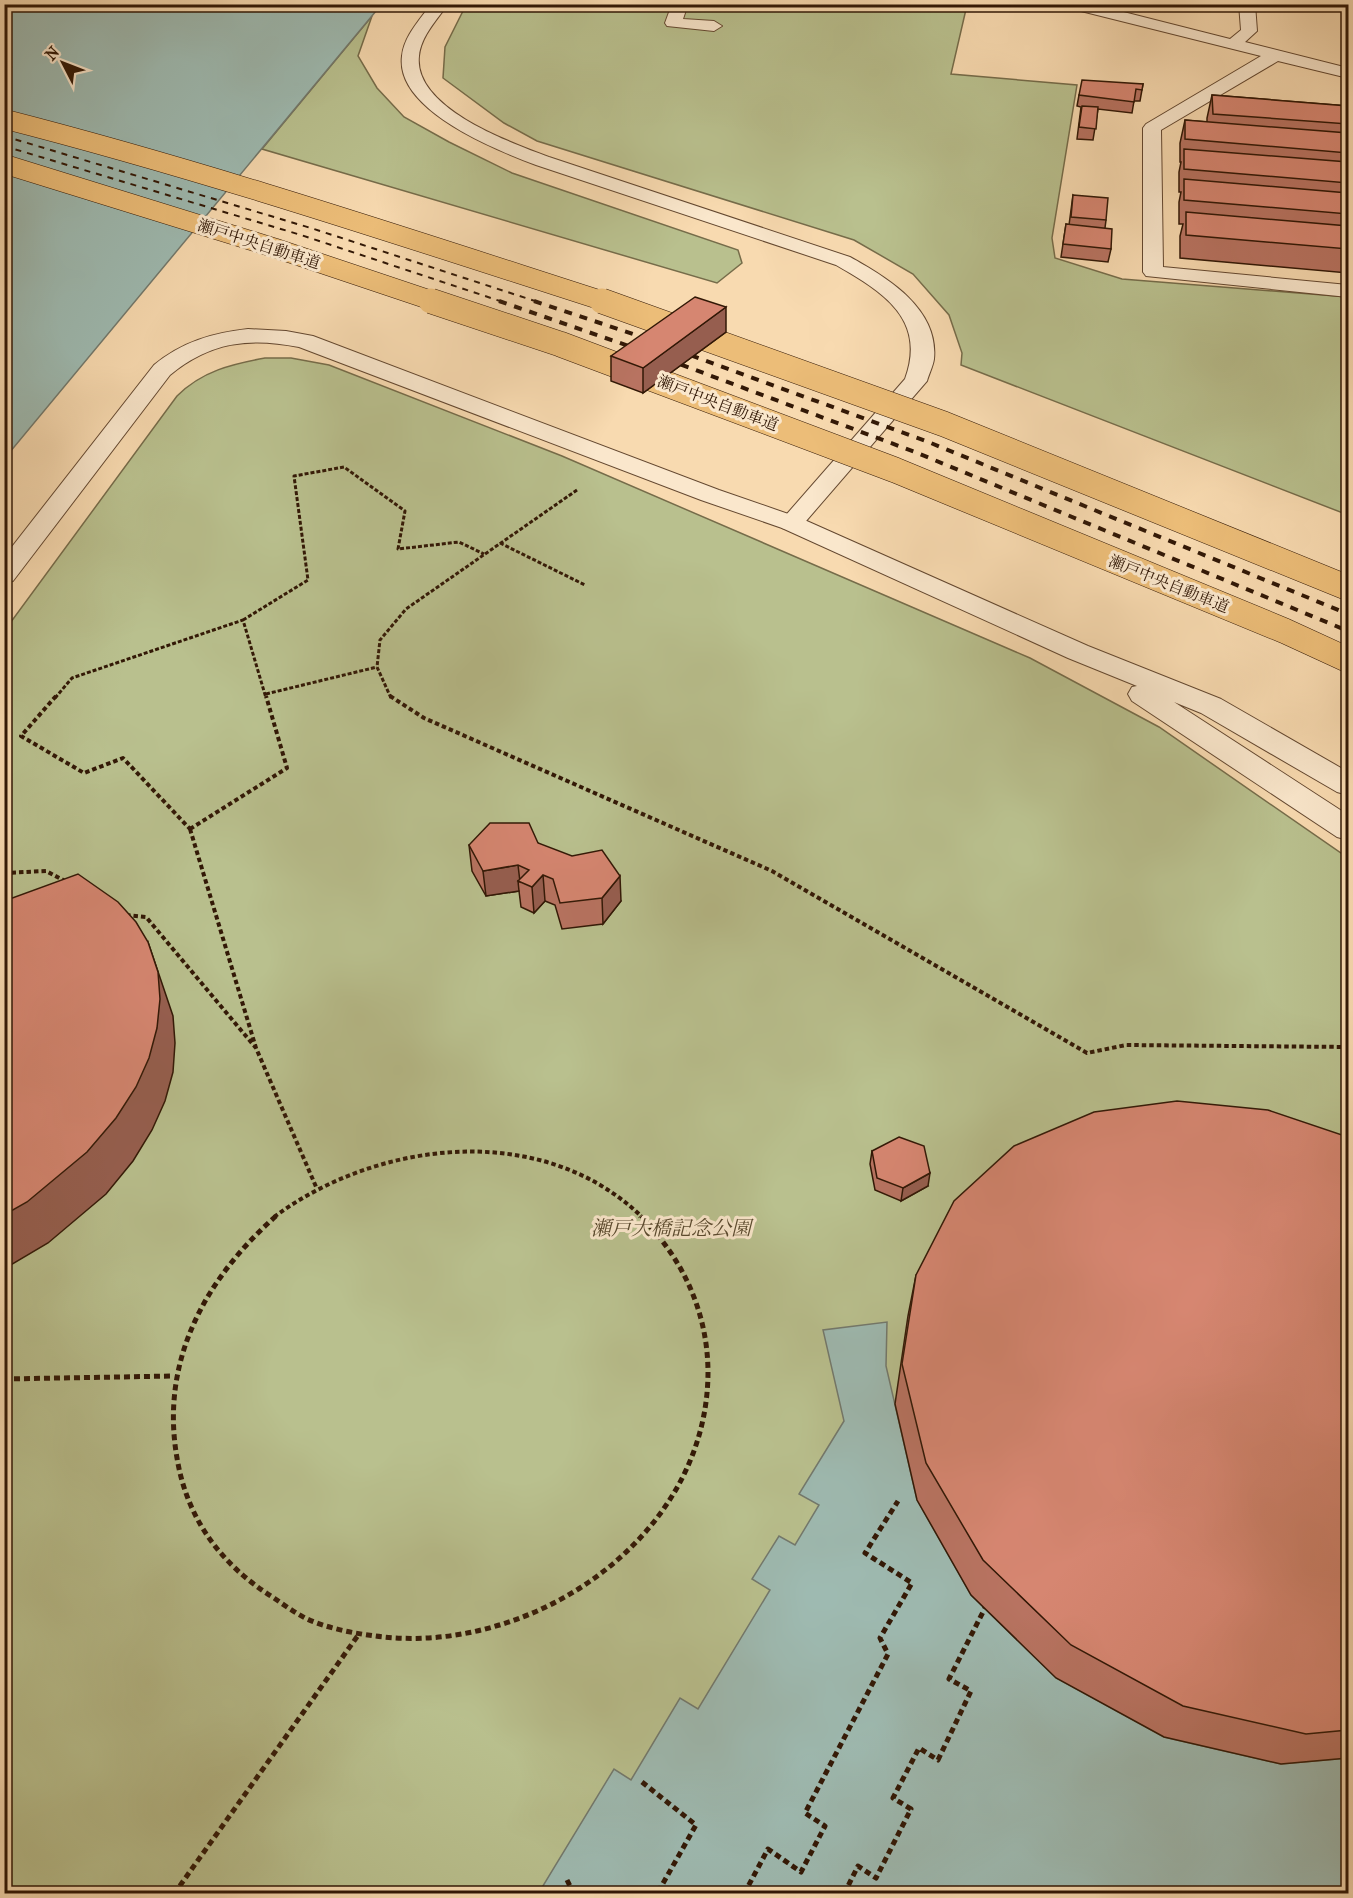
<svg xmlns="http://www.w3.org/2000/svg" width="1353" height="1898" font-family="'IM FELL French Canon','Noto Serif JP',serif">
  <rect width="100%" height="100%" fill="#f8dab0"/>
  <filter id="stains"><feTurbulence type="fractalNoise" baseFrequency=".00333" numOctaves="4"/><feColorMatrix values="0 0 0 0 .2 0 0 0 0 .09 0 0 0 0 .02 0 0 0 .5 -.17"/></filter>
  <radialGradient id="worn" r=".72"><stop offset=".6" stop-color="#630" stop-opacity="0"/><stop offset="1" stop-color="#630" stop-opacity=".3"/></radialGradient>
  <path fill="#b9c08e" stroke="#766c4a" stroke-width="1.5" d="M466,5h501l-16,69 126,11 -25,153 3,20 67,21 226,18v218l-387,-150 1,-12 -13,-38 -36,-41 -59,-34 -317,-99 -33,-18 -61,-45 2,-31z
    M372,16l-14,40 19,32 27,29 45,25 63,31 226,77 4,13 -25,20 -455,-134z
    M265,358h26l38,7 233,91 468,202 129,69 189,131v1035l-1343,1v-1264l172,-234c25,-25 55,-32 88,-38z"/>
  <path fill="#9ebab1" stroke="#73796d" stroke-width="1.5" d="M5,5h376l-376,453 -1,-388 7,-3 -6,-2z
    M887,1322l-1,44 31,134 54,95 85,83 108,59 117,27 67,-6v135l-810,1 76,-125 17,11 49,-82 18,11 72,-119 -18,-11 27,-43 16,9 24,-40 -20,-11 45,-73 -21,-91z"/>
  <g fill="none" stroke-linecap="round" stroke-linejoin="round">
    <defs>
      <path id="service" d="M431,4h17c-11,16 -27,32 -29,52 -6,52 92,87 130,101l301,100c38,21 89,52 84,102 -1,7 -5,15 -7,22l-127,147 -9,2 -9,-2 -3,-5 126,-144c22,-60 -22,-87 -69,-114l-300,-100c-40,-15 -141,-55 -134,-109 2,-20 18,-36 29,-52z
        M672,4h16l-5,15 31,2 8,5 -8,5 -47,-5 -2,-3z
        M1063,4h29l138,35 11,-9 -2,-26h16l2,27 -12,11 103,26v10l-70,-17 -117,69 2,137 185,18v12l-202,-21 -3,-4v-144l3,-4 115,-68 -196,-49z"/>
      <path id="tertiary" d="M248,329l38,2 27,5 406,154 81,28 288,128 133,53 127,73v23l-11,-3 -136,-79 -27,-11 174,113v25l-11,-3 -205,-136 -4,-7 4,-7 5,-1 -69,-28 -286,-130 -81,-28 -402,-153c-50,-10 -89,-5 -129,28l-157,206 -9,2v-26l150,-192c28,-23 58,-32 94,-36z"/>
    </defs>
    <use href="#service" stroke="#644830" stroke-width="2"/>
    <use href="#tertiary" stroke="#644830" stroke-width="2"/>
    <path stroke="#321806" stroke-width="3" stroke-dasharray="4 2" stroke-linecap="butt" d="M500,543l85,42
      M243,620l65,-40 -14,-104 50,-9 61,44 -7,38 61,-7 25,12
      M266,694l111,-27
      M55,698l17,-20 171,-58 23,78
      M391,698l-14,-31 3,-27 26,-31 171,-119"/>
    <path stroke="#321806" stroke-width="4" stroke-dasharray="4.5 3" stroke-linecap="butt" d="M56,696l-35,40 63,37 39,-15 67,71
      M390,696l34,22 348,153 315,182 39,-8 222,2
      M190,829l66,219
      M190,829l97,-61 -21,-72
      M4,873l42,-2 19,10
      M126,915l20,2 110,131 61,141
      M274,1217c104,-77 268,-97 368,0"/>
    <path stroke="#321806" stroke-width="5" stroke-dasharray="6 4" stroke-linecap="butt" d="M276,1216c-71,63 -116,145 -99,242 10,61 44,107 97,140 10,7 20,14 31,20 21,10 47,15 70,18 155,21 332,-97 333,-263 0,-60 -25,-115 -68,-157
      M4,1379l170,-3
      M642,1782l54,43 -39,69
      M567,1880l7,14
      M174,1894l185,-260
      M744,1894l24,-45 33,23 24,-46 -20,-13 83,-159 -8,-16 32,-55 -47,-30 33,-52
      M844,1894l14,-28 18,12 35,-69 -18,-11 26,-50 19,12 33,-69 -22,-12 36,-71"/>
    <use href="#service" fill="#fae7cc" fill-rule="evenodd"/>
    <use href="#tertiary" fill="#fae7cc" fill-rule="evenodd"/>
    <path stroke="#321806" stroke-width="2" stroke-dasharray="6 6" stroke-linecap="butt" d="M4,136l310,93 224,73
      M4,146l297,89 202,67"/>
    <path stroke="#321806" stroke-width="4" stroke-dasharray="8 8" stroke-linecap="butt" d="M499,301l144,50
      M534,301l120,40
      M676,350l250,91 422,173
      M666,359l249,93 433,179"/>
    <defs>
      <path id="motorway-bridge-far1" d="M4,119c203,52 403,119 602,183
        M4,164l271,84 161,54"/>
      <path id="motorway-bridge" d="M431,301l129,43 335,126 390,161 63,29
        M602,301l342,123 404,164"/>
    </defs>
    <use href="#motorway-bridge-far1" stroke="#321806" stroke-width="20" stroke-linecap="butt"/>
    <use href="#motorway-bridge" stroke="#321806" stroke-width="26" stroke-linecap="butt"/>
    <use href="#motorway-bridge-far1" stroke="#ecbd78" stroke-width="19"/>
    <use href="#motorway-bridge" stroke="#ecbd78" stroke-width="25"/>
  </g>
  <path fill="#b87361" stroke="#321806" stroke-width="1.5" d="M1143,84l-3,17h-6l-2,12 -34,-4 -5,31 -16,-1 4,-32 -4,-1 2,-11z
    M1212,95l136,11v167l-168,-15v-22l3,-12h-4v-22l2,-10h-2v-20l2,-10h-1v-19l5,-23 22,2v-4z
    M1073,195l33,25 -1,8 6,21 -3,13 -47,-5 5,-33 3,1z
    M726,332l-83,61 -32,-12v-25z
    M538,843l83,58 -18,23 -41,5 -7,-24 -10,-4 -11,12 -13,-6 -2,-16 -33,5 -14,-25 -3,-26z
    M1348,1137v621l-67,6 -117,-27 -108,-59 -85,-83 -54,-95 -22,-96 13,-88 8,-41z
    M872,1151l56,35 -27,15 -26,-11 -5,-26z"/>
  <path fill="#965e4f" stroke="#321806" stroke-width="1.5" d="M726,307v25l-83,61v-25z
    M518,865l2,17 -2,-1 1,10 -33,5 -3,-25z
    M543,875l2,26 -11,12 -2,-26z
    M620,876l1,25 -18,23 -1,-26z
    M148,942l25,74 2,27 -2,29 -8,29 -13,29 -19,31 -27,33 -58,49 -44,26v-54z
    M930,1173l-2,13 -27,15 2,-13z"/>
  <path fill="#d68671" stroke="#321806" stroke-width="1.5" d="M1082,80l61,4 -1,6 -6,-1 -2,13 -55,-7z
    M1212,95l136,11v18l-135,-10z
    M1082,106l16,1 -2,22 -17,-2z
    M1185,120l163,13v20l-163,-14z
    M1184,149l164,13v21l-164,-14z
    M1184,179l164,14v21l-164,-14z
    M1073,195l35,3 -2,22 -35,-3z
    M1186,212l162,14v23l-162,-14z
    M1066,224l46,5 -1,20 -48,-5z
    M695,297l31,10 -83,61 -32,-12z
    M490,823h39l9,20 34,13 30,-6 18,26 -18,22 -42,5 -7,-24 -10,-4 -11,12 -14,-6 11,-11 -11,-5 -35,6 -14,-26z
    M78,874l40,28 18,20 12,20 10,30 2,27 -3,29 -8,30 -13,29 -20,31 -29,34 -60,50 -23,13v-314z
    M1177,1101l91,9 80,27v593l-42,4 -123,-28 -112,-61 -88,-85 -57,-97 -24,-99 14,-89 38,-74 60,-55 80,-34z
    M899,1137l25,9 6,27 -27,15 -26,-10 -5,-27z"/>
  <g text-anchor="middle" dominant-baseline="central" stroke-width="6" stroke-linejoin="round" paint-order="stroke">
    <g font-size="16" fill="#321806" stroke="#fae7cc">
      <text transform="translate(259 244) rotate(18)">瀬戸中央自動車道</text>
      <text transform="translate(718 403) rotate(21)">瀬戸中央自動車道</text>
      <text transform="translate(1169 584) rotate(22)">瀬戸中央自動車道</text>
    </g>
    <g font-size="20" font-style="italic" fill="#5a4a2f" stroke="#fae7cc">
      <text x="671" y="1228">瀬戸大橋記念公園</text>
    </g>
  </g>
  <rect width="1353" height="1898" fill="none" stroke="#f8dab0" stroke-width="24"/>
  <rect x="6" y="6" width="1341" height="1886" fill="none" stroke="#321806" stroke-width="3"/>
  <rect x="12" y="12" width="1329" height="1874" fill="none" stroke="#321806" stroke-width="1.5"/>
  <g transform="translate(63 63) rotate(312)" stroke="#fae7cc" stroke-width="4.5" paint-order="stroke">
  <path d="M0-4.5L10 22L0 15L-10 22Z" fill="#321806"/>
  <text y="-9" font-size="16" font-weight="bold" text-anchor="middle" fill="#321806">N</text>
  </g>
  <rect width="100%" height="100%" filter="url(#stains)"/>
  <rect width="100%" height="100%" fill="url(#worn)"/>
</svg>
